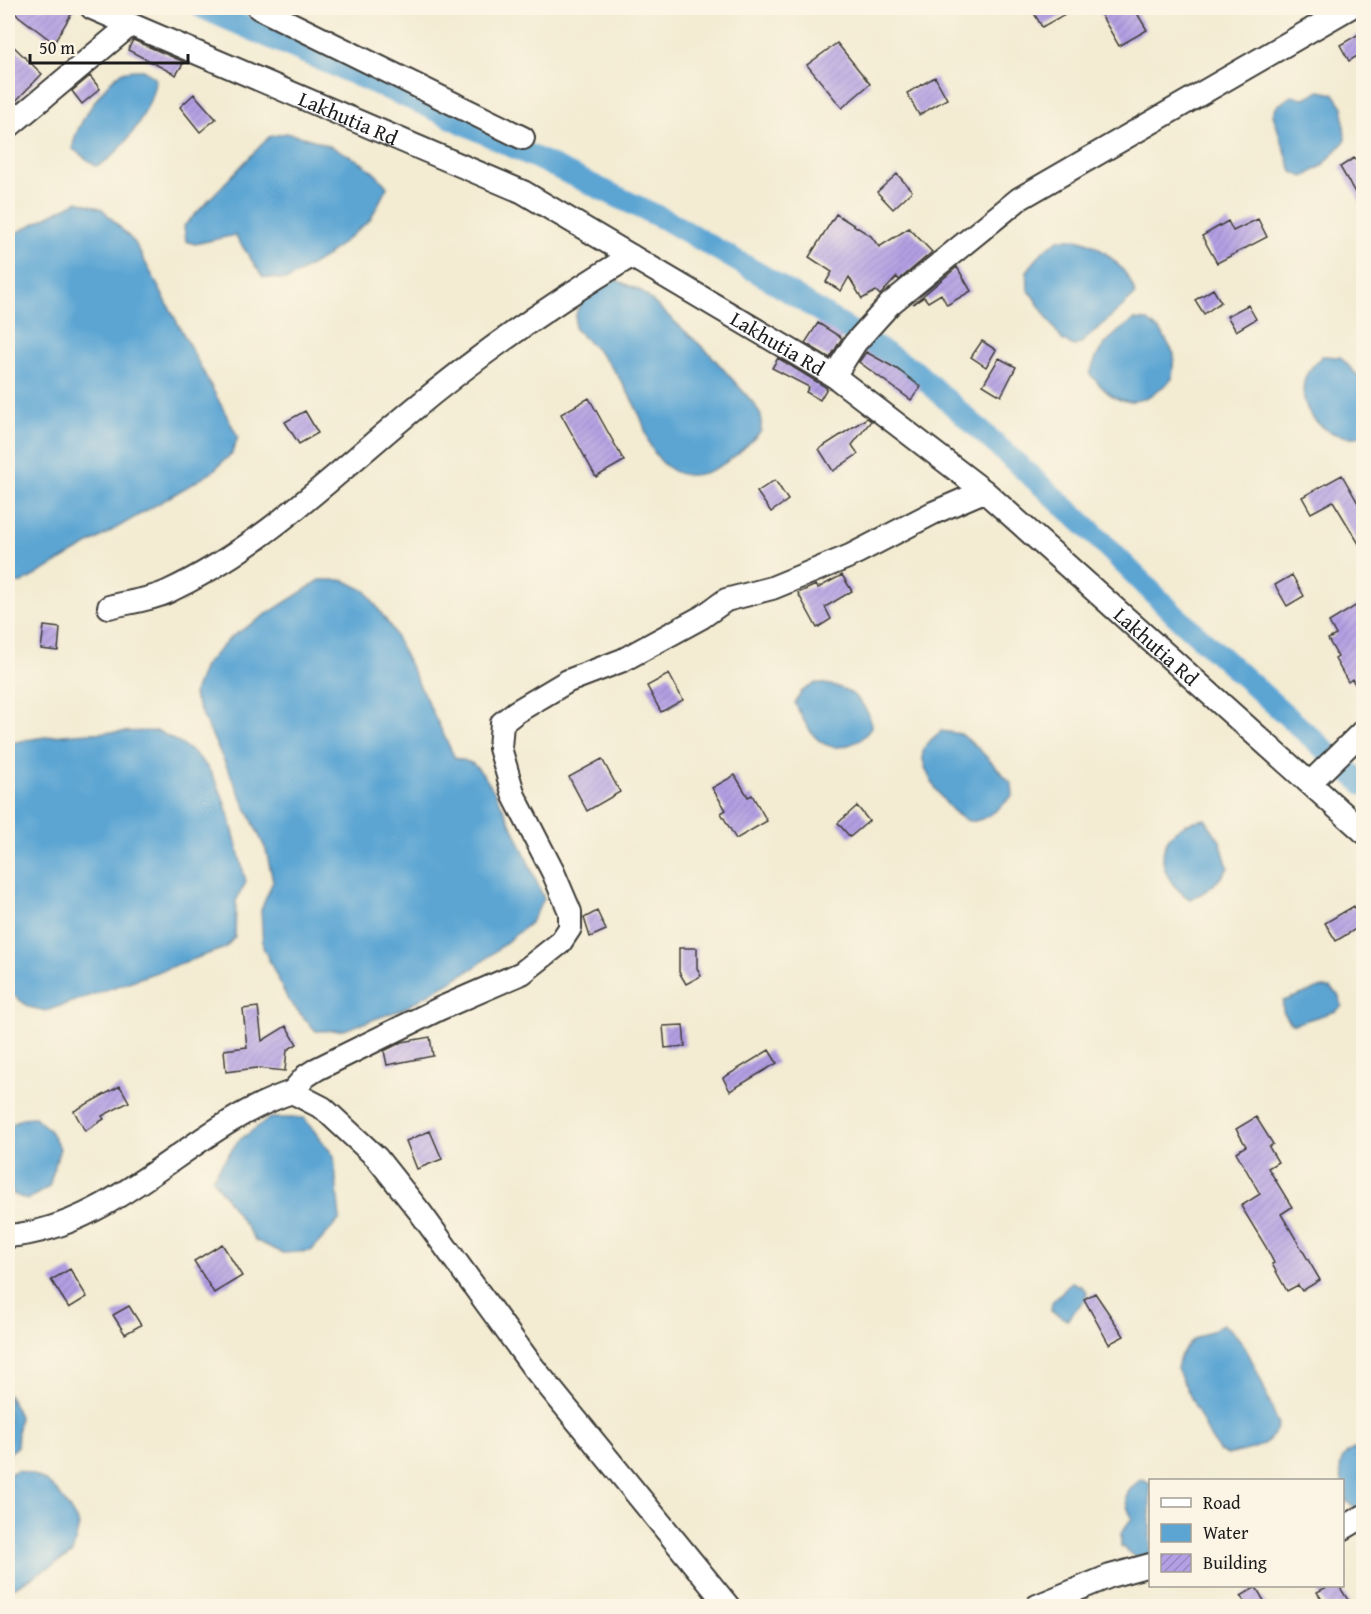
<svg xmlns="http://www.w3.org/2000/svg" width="1371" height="1614" font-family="'Gentium Book Plus',serif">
  <defs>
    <pattern id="building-hatch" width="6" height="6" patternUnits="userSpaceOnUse" patternTransform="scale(1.5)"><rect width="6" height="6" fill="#b39fe3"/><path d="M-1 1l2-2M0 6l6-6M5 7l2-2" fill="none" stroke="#9988c2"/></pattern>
  </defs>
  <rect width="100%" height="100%" fill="#fcf5e5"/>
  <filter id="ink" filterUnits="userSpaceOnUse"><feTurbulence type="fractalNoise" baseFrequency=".0167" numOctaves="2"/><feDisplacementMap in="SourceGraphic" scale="12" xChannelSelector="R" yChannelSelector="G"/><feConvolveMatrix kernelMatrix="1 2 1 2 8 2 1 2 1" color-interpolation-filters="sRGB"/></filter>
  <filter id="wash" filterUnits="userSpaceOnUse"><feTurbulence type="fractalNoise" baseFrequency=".008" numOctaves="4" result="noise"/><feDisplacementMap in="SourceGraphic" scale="24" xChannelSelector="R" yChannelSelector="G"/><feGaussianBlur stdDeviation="1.35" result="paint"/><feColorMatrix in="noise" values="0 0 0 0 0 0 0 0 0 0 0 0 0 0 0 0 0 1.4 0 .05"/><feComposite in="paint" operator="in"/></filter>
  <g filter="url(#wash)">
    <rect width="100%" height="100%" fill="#f3ebd2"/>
    <path fill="#5ca5d3" stroke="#3c6078" stroke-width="1.5" d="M144,70l11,8c1,25 -35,81 -59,88l-23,-17c-1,-19 32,-66 48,-76 6,-4 16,-3 23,-3z
      M1320,91l14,3 9,13 2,34 -23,25 -18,11 -12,-5 -19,-57 3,-8 15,-11 13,2z
      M286,133c35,7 79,24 101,54l-17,33 -46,38 -37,22 -24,-3 -28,-42 -40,9 -9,-3 -2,-15 85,-89z
      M78,201l24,8 33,34 103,194 -6,16 -21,20 -189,110h-14v-346z
      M1060,239c8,0 18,-1 24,2 21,8 48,32 51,54l-55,49 -6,2 -12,-6 -34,-51 -1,-18 17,-21z
      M616,280l25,11 69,63 45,51 6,11v15c-31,34 -79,71 -110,16 -5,-9 -6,-21 -11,-31 -5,-11 -11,-22 -17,-32 -13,-22 -30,-38 -48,-55 -2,-29 17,-41 41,-49z
      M1134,320l14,1 14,12 12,21 -2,25c-17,15 -35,30 -58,18 -8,-4 -17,-16 -24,-22 6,-27 22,-40 44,-55z
      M1322,356l18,1 23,24v55c-33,7 -68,-22 -58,-58 2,-7 12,-16 17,-22z
      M320,580h24l22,11 26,38 63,129c6,2 13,3 18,6 25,20 57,104 71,135l-13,23 -54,44 -74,43 -59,21 -28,1 -28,-31 -25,-53 -2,-37 12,-29 -7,-31 -73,-155 11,-29 27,-29z
      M816,683c28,2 47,12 56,41 -4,11 -13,18 -24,21 -29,10 -42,-19 -53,-42l7,-12z
      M158,731c18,10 36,19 49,36 20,26 30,83 39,115l-10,19 -1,36 -10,11 -179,63 -17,-4 -21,-16v-247c48,-12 100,-12 150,-13z
      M941,731l20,3 17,14 34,36 1,11c-10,10 -23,23 -38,26 -20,5 -56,-51 -52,-69 2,-9 12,-15 18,-21z
      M1205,819l15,22 8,27c-10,15 -21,24 -38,31 -40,-25 -36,-73 15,-80z
      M1320,988h11l7,7 4,11 -6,5 -42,13c-9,-4 -13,-14 -11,-23z
      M35,1117l15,14 10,17 -11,39 -22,13 -14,-6 -5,-16v-51l14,-9z
      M270,1118h34l30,38 6,63 -29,32 -28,2 -27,-12 -44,-63 26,-37z
      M1072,1282l9,4 6,6 -2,7 -18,21 -16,-9 1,-9z
      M1223,1325c25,10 44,73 55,98 -4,25 -31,27 -51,32l-8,-4 -9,-14 -33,-68 3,-13 11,-15z
      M8,1394l11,22 -2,31 -9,7z
      M1363,1444v63l-7,1 -9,-6c-6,-29 -17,-45 16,-58z
      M17,1470c36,7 44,25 62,55l-7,29 -64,37v-116z
      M1141,1479l9,5v71l-13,4 -16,-13v-13l11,-15c-10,-20 -8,-25 9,-39z"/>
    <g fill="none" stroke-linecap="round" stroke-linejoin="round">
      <path stroke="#5ca5d3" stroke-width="22" d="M202,8l229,100 237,113 97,56 150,94 172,156 89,89 188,169"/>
    </g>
    <g id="blocks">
      <path fill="url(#building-hatch)" d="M8,8h67l-21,35z
        M1031,8h45l-34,19z
        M1097,8h37l13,22 -28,16z
        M1364,31v21l-15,9 -9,-16z
        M133,40l51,22 -8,13 -48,-25z
        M8,41l34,33 -34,35z
        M837,43l33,41 -28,24 -35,-43z
        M90,76l10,13 -18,15 -10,-13z
        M935,77l12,22 -28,16 -12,-22z
        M194,94l22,25 -16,13 -20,-25z
        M1354,158l10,15v35l-24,-41z
        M897,174l15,17 -19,18 -16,-17z
        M836,214l35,22 8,11 30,-19 23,24 -33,28 -2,-3 -17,18 -4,-4 -14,8 -13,-22 -8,14 -15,-9 6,-10 -23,-15z
        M1258,219l9,18 -50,26 -15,-27 26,-15 5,10z
        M957,267l14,24 -24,14 -6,-11 -13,8 -4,-5 -11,7z
        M1213,289l8,13 -17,12 -9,-14z
        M1248,305l8,14 -20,12 -9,-15z
        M818,323l24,15 -12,20 -25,-15z
        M982,341l14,9 -10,17 -15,-10z
        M866,352l31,17 24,18 -10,13 -52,-38z
        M778,358l49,30 -7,12 -14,-8 3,-5 -37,-19z
        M999,358l17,9 -15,29 -18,-11z
        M589,398l35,63 -28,16 -35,-63z
        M305,411l13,22 -19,11 -14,-22z
        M867,418l4,3 -19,24 6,9 -25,17 -14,-22z
        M1342,475l16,28 6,-2v51l-31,-51 -22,12 -9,-16z
        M775,480l13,20 -17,12 -14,-20z
        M842,575l10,16 -27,16 6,12 -14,9 -19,-35 18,-8 2,3z
        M1292,575l12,21 -17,10 -12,-21z
        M1357,605l7,11v84l-12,-21 -4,3 -13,-23 3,-2 -10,-18 8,-4 -7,-13z
        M44,626l16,2 -2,23 -17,-2z
        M669,674l14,26 -22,12 -14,-26z
        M602,759l18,33 -33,19 -18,-34z
        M735,775l13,22 4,-2 15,26 -31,18 -15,-26 5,-3 -14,-22z
        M857,806l12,15 -19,16 -12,-14z
        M1354,906l10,18 -28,17 -11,-18z
        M597,911l9,19 -16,7 -6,-19z
        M679,948h18v20l4,8 -15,8 -7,-12z
        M258,1007l4,34 24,-15 11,18 -10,6 -2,21 -29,-3 -30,4 -2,-22 23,-3 -4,-38z
        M683,1025l2,21 -20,2 -2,-22z
        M430,1037l3,19 -46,9 -3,-14 18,-9z
        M769,1050l8,13 -47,28 -7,-13z
        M120,1086l9,16 -27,14 2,3 -19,12 -11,-20z
        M1256,1117l17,27 -4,3 9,15 -10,6 24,39 -11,7 39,66 -18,11 -4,-6 -11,6 -15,-27 2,-1 -8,-16 -25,-41 19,-12 -24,-42 10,-6 -10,-17z
        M430,1131l12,28 -25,10 -11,-28z
        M222,1244l20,32 -28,17 -20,-32z
        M70,1269l17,28 -18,11 -18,-28z
        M1095,1293l29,43 -15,8 -25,-45z
        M129,1306l12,19 -16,9 -12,-19z
        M1329,1586h10l13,20h-26l-9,-14z
        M1256,1587l11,19h-20l-6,-10z"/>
    </g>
  </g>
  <g filter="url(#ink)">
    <use href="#blocks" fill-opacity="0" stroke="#3c3b37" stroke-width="1.5"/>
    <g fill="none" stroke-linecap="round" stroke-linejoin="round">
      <defs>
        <g id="minor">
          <path id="s1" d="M92,8l431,184 311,184 150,115 380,341"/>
          <path d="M259,8l264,130"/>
          <path d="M8,127l122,-102"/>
          <path d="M834,376l21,-33 35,-39 129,-105 330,-191"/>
          <path d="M109,607c19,-5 41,-7 58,-15 92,-43 164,-114 241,-178 70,-59 145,-111 223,-158"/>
          <path d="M1310,783l54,-53"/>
          <path d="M292,1092l14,-16 11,-7 122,-60 83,-36 38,-30 10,-15v-16l-17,-40 -39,-76 -14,-48 2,-25 14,-11 52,-31 55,-21 79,-43 24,-17 46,-12 78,-32 83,-43 51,-22"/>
          <path d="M8,1236c109,-8 183,-111 284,-144l31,16 54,50 43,54 113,155 195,239"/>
          <path d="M1342,1529l22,-13"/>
          <path d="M1037,1606l73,-30 40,-11"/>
        </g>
      </defs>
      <use href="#minor" stroke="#3c3b37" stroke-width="26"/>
      <use href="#minor" stroke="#fff" stroke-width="22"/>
    </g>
  </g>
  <g text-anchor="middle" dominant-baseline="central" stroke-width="6" stroke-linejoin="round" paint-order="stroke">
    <g font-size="21" fill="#1c1c1c" stroke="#fcf5e5">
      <text stroke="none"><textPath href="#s1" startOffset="279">Lakhutia Rd</textPath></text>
      <text stroke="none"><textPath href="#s1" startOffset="765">Lakhutia Rd</textPath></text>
      <text stroke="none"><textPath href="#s1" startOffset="1251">Lakhutia Rd</textPath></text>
    </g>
  </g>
  <rect width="1371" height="1614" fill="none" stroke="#fcf5e5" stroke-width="30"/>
  <rect x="1149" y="1479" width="195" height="108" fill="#fcf5e5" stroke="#a29e95" stroke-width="1.5"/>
  <rect x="1161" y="1498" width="30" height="9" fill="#ffffff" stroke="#a29e95" stroke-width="1.5"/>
  <text x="1203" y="1509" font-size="18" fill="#1c1c1c">Road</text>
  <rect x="1161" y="1524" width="30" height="18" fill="#5ca5d3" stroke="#a29e95" stroke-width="1.5"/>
  <text x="1203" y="1539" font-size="18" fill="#1c1c1c">Water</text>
  <rect x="1161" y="1554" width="30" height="18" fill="url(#building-hatch)" stroke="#a29e95" stroke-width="1.5"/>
  <text x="1203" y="1569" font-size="18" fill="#1c1c1c">Building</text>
  <path d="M30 54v9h158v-9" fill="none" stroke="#1c1c1c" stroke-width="3"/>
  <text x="39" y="54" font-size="18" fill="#1c1c1c" stroke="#fcf5e5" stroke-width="4.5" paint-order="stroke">50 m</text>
</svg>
